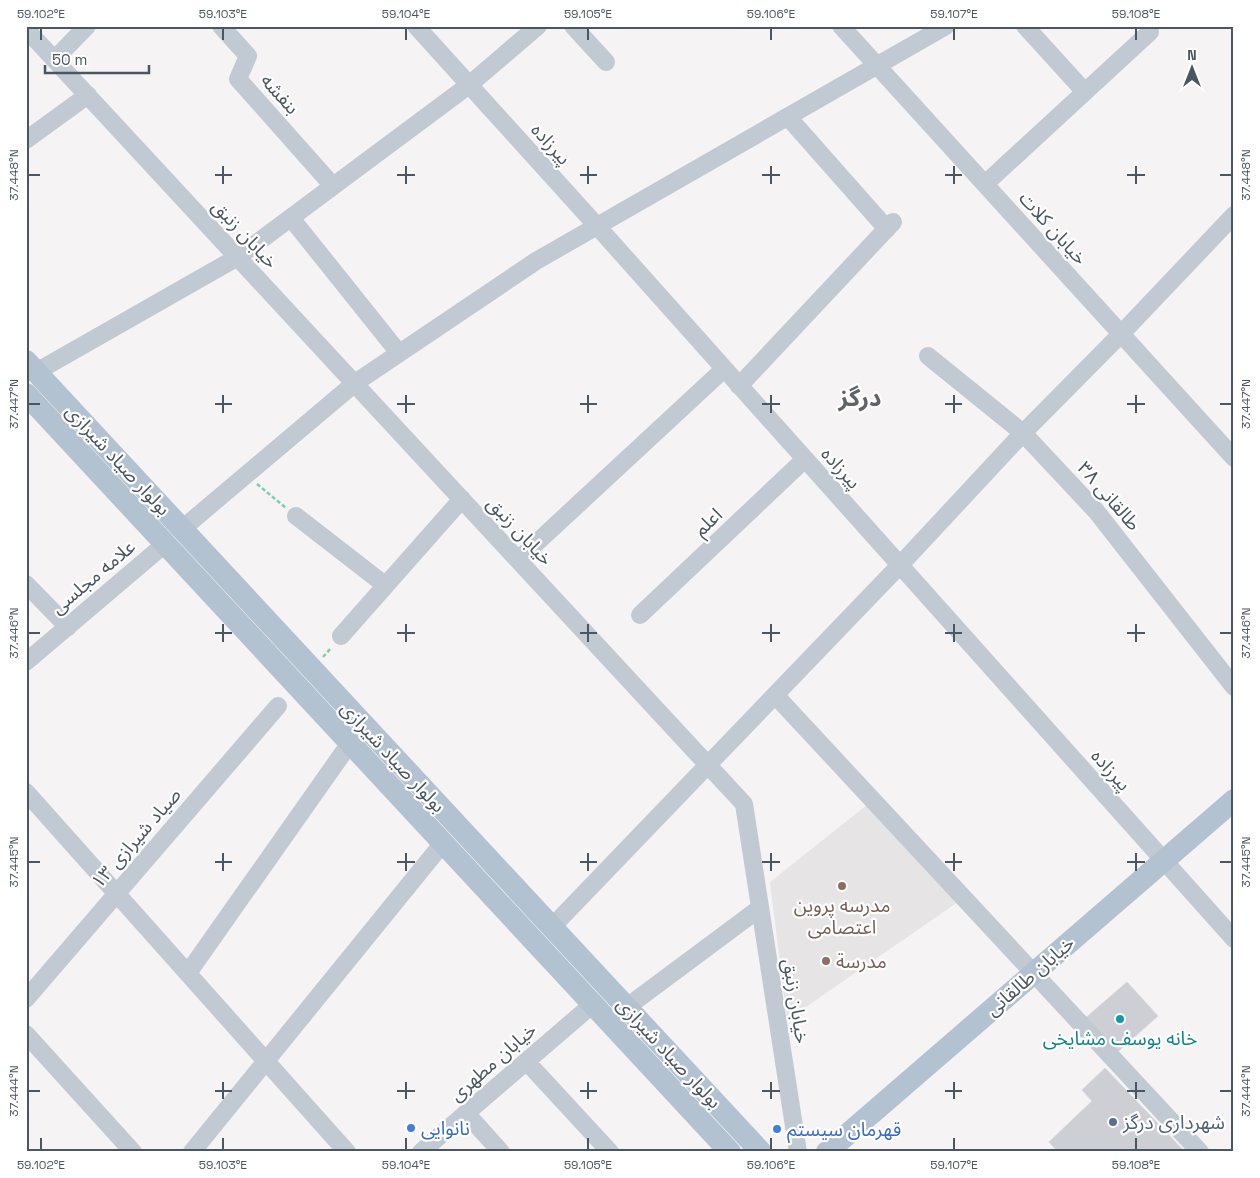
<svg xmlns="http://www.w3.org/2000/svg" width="1260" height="1178" font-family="'Space Grotesk','Noto Sans Arabic',sans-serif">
  <rect width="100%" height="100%" fill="#f5f3f3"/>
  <path fill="#e6e4e5" d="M867,805l91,97 -171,118 -17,-138z"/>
  <path fill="#cdcfd5" stroke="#d7d9de" d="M1127,982l31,34 -45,40 -31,-35z
    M1105,1068l80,84h-127l-9,-10 43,-41 -10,-11z"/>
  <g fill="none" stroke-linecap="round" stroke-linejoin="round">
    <path stroke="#7ad0a6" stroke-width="2.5" stroke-dasharray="4 2.5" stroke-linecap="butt" d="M257,484l29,24
      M323,657l8,-9"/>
    <path stroke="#c1cad2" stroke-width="18" d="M221,26l27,30 -10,23 95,107
      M416,26l181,200 637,713
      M573,26l33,36
      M841,26l393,432
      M1025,26l60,66
      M26,29l718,775 54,348
      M55,59l32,-33
      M788,117l99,112
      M26,140l62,-45
      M985,184l165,-152
      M291,218l108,135
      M928,356l95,77 73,78 138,176
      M36,372l202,-115 231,-172 69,-59
      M739,386l154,-164
      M296,516l89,69
      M182,529l173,-146 181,-122 410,-235
      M518,560l206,-191
      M26,584l42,43
      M640,615l165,-156
      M341,636l121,-137
      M26,662l139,-118
      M775,695c142,152 284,304 425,457
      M26,792l321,360
      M552,927l348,-362 123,-132 98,-99 113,-119
      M188,973l162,-230
      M26,999l252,-293
      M627,1007l133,-99
      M26,1034l107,118
      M526,1061l84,91
      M466,1113l35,39
      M192,1152l251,-309
      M421,1152l172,-148"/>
    <path stroke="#b3c2d1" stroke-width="22" d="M26,361l735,791
      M26,394l704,758
      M827,1152l407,-352"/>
  </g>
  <path fill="none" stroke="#4a5661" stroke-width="2" d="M41,28v12M223,28v12M406,28v12M588,28v12M771,28v12M954,28v12M1136,28v12M223,166v18M406,166v18M588,166v18M771,166v18M954,166v18M1136,166v18M28,175h12M215,175h17M397,175h18M580,175h17M762,175h18M945,175h17M1127,175h18M1220,175h12M223,395v18M406,395v18M588,395v18M771,395v18M954,395v18M1136,395v18M28,404h12M215,404h17M397,404h18M580,404h17M762,404h18M945,404h17M1127,404h18M1220,404h12M223,624v18M406,624v18M588,624v18M771,624v18M954,624v18M1136,624v18M28,633h12M215,633h17M397,633h18M580,633h17M762,633h18M945,633h17M1127,633h18M1220,633h12M223,853v18M406,853v18M588,853v18M771,853v18M954,853v18M1136,853v18M28,862h12M215,862h17M397,862h18M580,862h17M762,862h18M945,862h17M1127,862h18M1220,862h12M223,1082v17M406,1082v17M588,1082v17M771,1082v17M954,1082v17M1136,1082v17M28,1091h12M215,1091h17M397,1091h18M580,1091h17M762,1091h18M945,1091h17M1127,1091h18M1220,1091h12M41,1138v12M223,1138v12M406,1138v12M588,1138v12M771,1138v12M954,1138v12M1136,1138v12"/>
  <g fill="#8d6e63" stroke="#fff" stroke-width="2">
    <circle cx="842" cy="886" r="5"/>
    <circle cx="826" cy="961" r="5"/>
  </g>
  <circle fill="#0f9aa8" stroke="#fff" stroke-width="2" cx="1120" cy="1019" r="5"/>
  <circle fill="#5c6f8a" stroke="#fff" stroke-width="2" cx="1113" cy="1122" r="5"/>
  <g fill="#3f7fe0" stroke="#fff" stroke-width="2">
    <circle cx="411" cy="1128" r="5"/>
    <circle cx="777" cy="1129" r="5"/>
  </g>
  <g text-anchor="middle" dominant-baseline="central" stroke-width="4.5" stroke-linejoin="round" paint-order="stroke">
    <g font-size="19" fill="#4a5661" stroke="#fff">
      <text transform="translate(280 94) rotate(48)">بنفشه</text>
      <text transform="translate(551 144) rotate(48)">پیرزاده</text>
      <text transform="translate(1053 228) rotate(48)">خیابان کلات</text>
      <text transform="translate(245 234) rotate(47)">خیابان زنبق</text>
      <text transform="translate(118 460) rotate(47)">بولوار صیاد شیرازی</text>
      <text transform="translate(841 468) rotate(48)">پیرزاده</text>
      <text transform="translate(1109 496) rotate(49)">طالقانی ۳۸</text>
      <text transform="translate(708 522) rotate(-43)">اعلم</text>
      <text transform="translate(520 531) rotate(47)">خیابان زنبق</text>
      <text transform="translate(93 577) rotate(-40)">علامه مجلسی</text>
      <text transform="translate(393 757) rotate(47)">بولوار صیاد شیرازی</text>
      <text transform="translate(1111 770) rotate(48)">پیرزاده</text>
      <text transform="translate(136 838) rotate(-49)">صیاد شیرازی ۱۳</text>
      <text transform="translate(1030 976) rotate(-41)">خیابان طالقانی</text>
      <text transform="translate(796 1001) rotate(81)">خیابان زنبق</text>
      <text transform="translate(669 1053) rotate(47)">بولوار صیاد شیرازی</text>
      <text transform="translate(493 1062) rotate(-41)">خیابان مطهری</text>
    </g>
    <g font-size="19" fill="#785e54" stroke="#fff">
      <text x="842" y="905">مدرسه پروین<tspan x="842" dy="22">اعتصامی</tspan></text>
      <text x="836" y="961" text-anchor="start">مدرسة</text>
    </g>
    <g font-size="19" fill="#0d838f" stroke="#fff">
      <text x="1120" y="1038">خانه یوسف مشایخی</text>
    </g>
    <g font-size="19" fill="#4e5e75" stroke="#fff" text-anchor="start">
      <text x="1123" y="1122">شهرداری درگز</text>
    </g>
    <g font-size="19" fill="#366cbe" stroke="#fff" text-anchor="start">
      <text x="421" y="1128">نانوایی</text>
      <text x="787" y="1129">قهرمان سیستم</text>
    </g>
    <g font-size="24" font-weight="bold" fill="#5f6368" stroke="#fff">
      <text x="860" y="397">درگز</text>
    </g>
  </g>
  <rect width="1260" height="1178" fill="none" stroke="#ffffff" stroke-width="55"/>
  <g transform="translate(1192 68)" stroke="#ffffff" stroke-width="4" paint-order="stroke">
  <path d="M0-4L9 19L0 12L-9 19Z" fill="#4a5661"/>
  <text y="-8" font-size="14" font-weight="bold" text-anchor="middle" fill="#4a5661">N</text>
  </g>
  <path d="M45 65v8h104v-8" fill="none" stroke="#4a5661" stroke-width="2.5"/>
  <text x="52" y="65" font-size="15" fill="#4a5661" stroke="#ffffff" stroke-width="4" paint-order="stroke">50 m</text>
  <rect x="28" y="28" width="1204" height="1122" fill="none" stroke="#4a5661" stroke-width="2"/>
  <g font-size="12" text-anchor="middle" fill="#4a5661">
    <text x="41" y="18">59.102°E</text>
    <text x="223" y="18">59.103°E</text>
    <text x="406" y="18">59.104°E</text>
    <text x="588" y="18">59.105°E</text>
    <text x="771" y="18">59.106°E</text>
    <text x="954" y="18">59.107°E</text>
    <text x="1136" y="18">59.108°E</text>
    <text transform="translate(14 175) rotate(-90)" y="4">37.448°N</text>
    <text transform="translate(1246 175) rotate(-90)" y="4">37.448°N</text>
    <text transform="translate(14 404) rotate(-90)" y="4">37.447°N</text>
    <text transform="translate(1246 404) rotate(-90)" y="4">37.447°N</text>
    <text transform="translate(14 633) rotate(-90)" y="4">37.446°N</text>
    <text transform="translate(1246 633) rotate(-90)" y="4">37.446°N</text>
    <text transform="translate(14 862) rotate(-90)" y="4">37.445°N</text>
    <text transform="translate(1246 862) rotate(-90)" y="4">37.445°N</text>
    <text transform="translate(14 1091) rotate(-90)" y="4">37.444°N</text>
    <text transform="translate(1246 1091) rotate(-90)" y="4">37.444°N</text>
    <text x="41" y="1169">59.102°E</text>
    <text x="223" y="1169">59.103°E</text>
    <text x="406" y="1169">59.104°E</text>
    <text x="588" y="1169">59.105°E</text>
    <text x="771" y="1169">59.106°E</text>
    <text x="954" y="1169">59.107°E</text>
    <text x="1136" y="1169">59.108°E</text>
  </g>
</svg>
